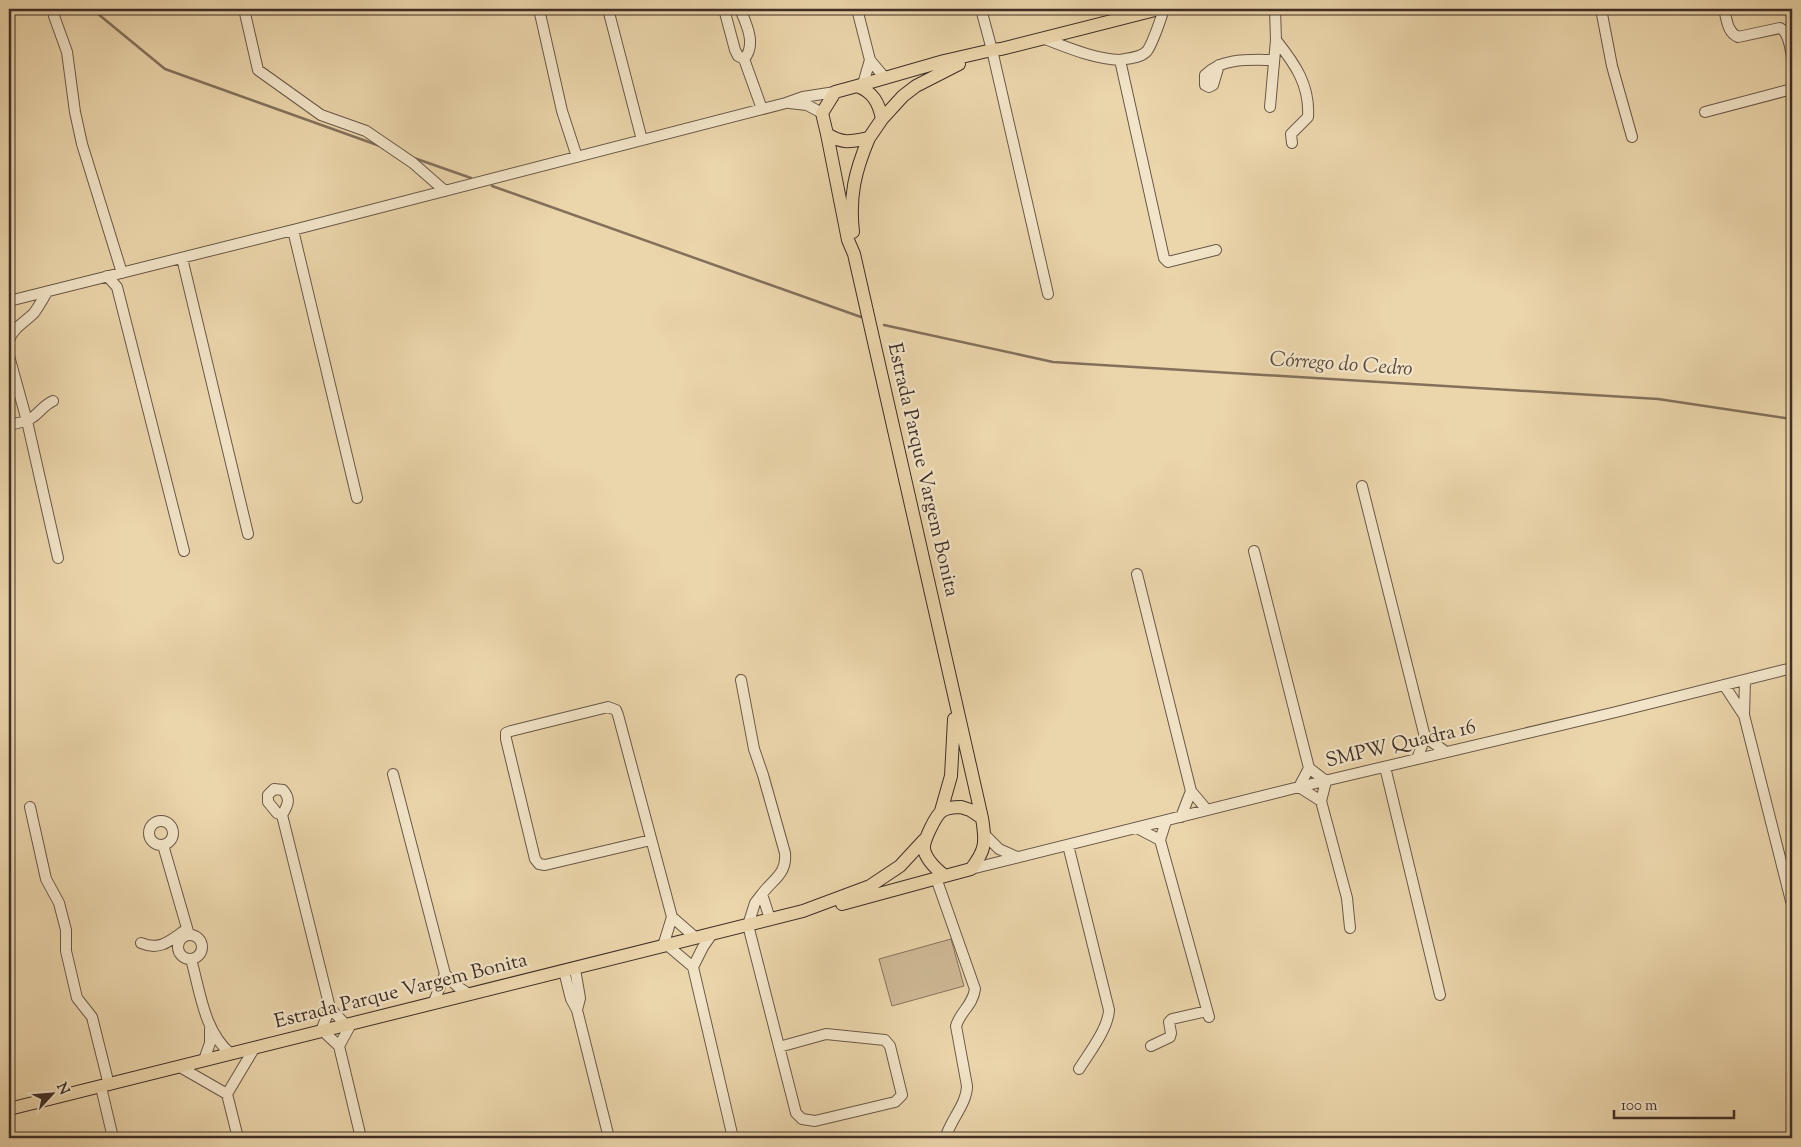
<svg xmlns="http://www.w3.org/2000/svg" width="1801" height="1147" font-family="'Sorts Mill Goudy',serif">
  <rect width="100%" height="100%" fill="#ebd5ab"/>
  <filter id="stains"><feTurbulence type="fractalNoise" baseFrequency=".004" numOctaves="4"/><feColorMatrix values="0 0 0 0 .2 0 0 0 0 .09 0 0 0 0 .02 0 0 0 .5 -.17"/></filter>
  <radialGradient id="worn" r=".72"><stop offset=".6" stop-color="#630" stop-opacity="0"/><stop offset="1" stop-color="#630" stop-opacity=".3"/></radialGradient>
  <path fill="#ceb995" stroke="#86745e" d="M951,939l13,47 -72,20 -13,-47z"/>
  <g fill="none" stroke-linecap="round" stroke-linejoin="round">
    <path stroke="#83705b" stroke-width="2.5" d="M92,9l73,60 215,77
      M414,158l57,20
      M492,186l369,131
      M884,325l169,37 605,37 134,20"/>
    <defs>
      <path id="minor" d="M244,9l14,61 63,45 45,16 47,32 32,28
        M539,9l23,102 15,46
        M608,9l34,131
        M724,9l11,41 3,6 6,3
        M740,9c6,14 17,36 4,50l18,50
        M857,9l13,51 15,18
        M981,9l11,41 56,244
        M1164,9c-3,9 -11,34 -17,42 -6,7 -18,7 -27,9l44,198 4,4 48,-12
        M1601,9l11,57 20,71
        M1724,9c3,11 3,23 14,28l42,-9c9,4 10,19 12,29
        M54,16l13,36 8,60 7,32 40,129
        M1045,39c24,9 49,20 75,21
        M1276,40c19,24 34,45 32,77l-17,17 1,9
        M1219,65l-6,20 -4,2 -4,-2v-10c18,-18 46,-15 69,-15
        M863,84l7,-24
        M789,103l18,2 15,8
        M1270,107l6,-67 -1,-31
        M1705,112l87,-23
        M293,230l64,268
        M182,258l66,276
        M107,276l10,11 67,264
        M9,301l284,-71 493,-127 17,-6 32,-5
        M9,340c4,-12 16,-18 25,-27 5,-7 9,-14 13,-21
        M9,356l18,65 31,137
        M9,425c8,-2 18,-3 24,-8 7,-5 11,-12 20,-16
        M1362,486l63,251 -8,22
        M1254,551l55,217 17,13 -5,20 26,97 3,30
        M1137,574l54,217 16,19
        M741,680l13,69 9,26 22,78c2,21 -12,26 -23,41l8,25
        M1745,680l-1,35 47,186
        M1724,685l19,29
        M1425,737l21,15
        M1385,767l55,228
        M1309,768l-10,19 22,14
        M393,774l52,200 13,13 11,7
        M30,807l16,72 13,24 7,27v21l11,47 15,19 17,68
        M282,815l-5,-2 -9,-11v-7l6,-6 9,1c8,9 5,15 -1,25l48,193 16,17
        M1181,817l10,-26
        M1166,821l-6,19 49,177
        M149 833a12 12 0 1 1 24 0a12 12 0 1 1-24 0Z
        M1137,828l23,12
        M985,835l14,14 18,8
        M651,840l-106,25 -6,-1 -4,-5 -29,-120v-6l5,-2 97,-24 8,3 2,5 54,202 -9,29
        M163,845l26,90
        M1068,845l41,165c-1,19 -20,43 -30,59
        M971,869l328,-82 317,-75 176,-44
        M936,878l39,111c-2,16 -15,23 -19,37l11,60c0,17 -15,32 -21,50l2,2
        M762,894l-7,9 -7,22 48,188 6,6 13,2 80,-19 7,-7 -12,-49 -5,-6 -59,-6 -47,13
        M672,917l24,21
        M178 947a12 12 0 1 1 24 0a12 12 0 1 1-24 0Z
        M141,943c18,8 29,-2 43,-12
        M667,945l26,22 40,171
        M191,959c9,32 13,73 40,95
        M693,967l10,-20 9,-13
        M575,969l5,29 -3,12
        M564,971l7,28 6,11 32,128
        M433,1004l12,-30
        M321,1031l9,-23
        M323,1031l16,15 22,92
        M339,1046l12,-22
        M1151,1046l19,-9 1,-4 -2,-11 3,-3 35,-8
        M204,1060l6,-17v-14
        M180,1067l47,27
        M101,1087l12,51
        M238,1138l-11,-44 28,-47"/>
      <path id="major" d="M857,86l87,-25 48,-11 9,-1 158,-40
        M857,86c16,6 22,17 25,33l-13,19c-19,4 -26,6 -42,-4l-5,-21 13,-21z
        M882,119l21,-23 13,-10 43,-22
        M827,134l21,106 6,14 128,564
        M853,232c-4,-36 2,-61 16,-94
        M961,807l9,3 12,8c4,24 4,32 -11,51l-26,7c-9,-7 -19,-16 -21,-27 -1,-8 12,-34 18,-38 6,-4 13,-4 19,-4z
        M941,811l10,-35 3,-57
        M842,904l103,-28
        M9,1109l794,-198 67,-25 30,-20 24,-26"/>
    </defs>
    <use href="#minor" stroke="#6a5848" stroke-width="12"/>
    <use href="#major" stroke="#3f2e27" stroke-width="14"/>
    <use href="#minor" stroke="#f2e4c8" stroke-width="10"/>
    <use href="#major" stroke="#ebd5ab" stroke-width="12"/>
  </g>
  <g text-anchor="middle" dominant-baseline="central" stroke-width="4.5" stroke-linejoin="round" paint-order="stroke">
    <g font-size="20" fill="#3f2e27" stroke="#f2e4c8">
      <text transform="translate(922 470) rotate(77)">Estrada Parque Vargem Bonita</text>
      <text transform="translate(1401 745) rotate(-13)">SMPW Quadra 16</text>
      <text transform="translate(401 992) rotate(-14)">Estrada Parque Vargem Bonita</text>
    </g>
    <g font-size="21" font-style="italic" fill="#5c4a3d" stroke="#f2e4c8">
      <text transform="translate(1341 365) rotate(4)">Córrego do Cedro</text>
    </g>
  </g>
  <rect width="1801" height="1147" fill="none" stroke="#ebd5ab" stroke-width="30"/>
  <rect x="10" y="10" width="1781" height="1127" fill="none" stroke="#3f2e27" stroke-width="2.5"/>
  <rect x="15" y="15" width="1771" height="1117" fill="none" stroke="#3f2e27"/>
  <g transform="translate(52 1094) rotate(64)" stroke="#f2e4c8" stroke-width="4" paint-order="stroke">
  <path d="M0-4L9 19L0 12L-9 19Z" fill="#3f2e27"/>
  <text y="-8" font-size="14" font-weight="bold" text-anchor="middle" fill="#3f2e27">N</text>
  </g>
  <path d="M1614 1110v8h120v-8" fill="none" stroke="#3f2e27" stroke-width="2.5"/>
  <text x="1621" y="1110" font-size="15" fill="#3f2e27" stroke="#f2e4c8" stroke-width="4" paint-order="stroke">100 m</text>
  <rect width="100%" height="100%" filter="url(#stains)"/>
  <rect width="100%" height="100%" fill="url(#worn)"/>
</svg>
